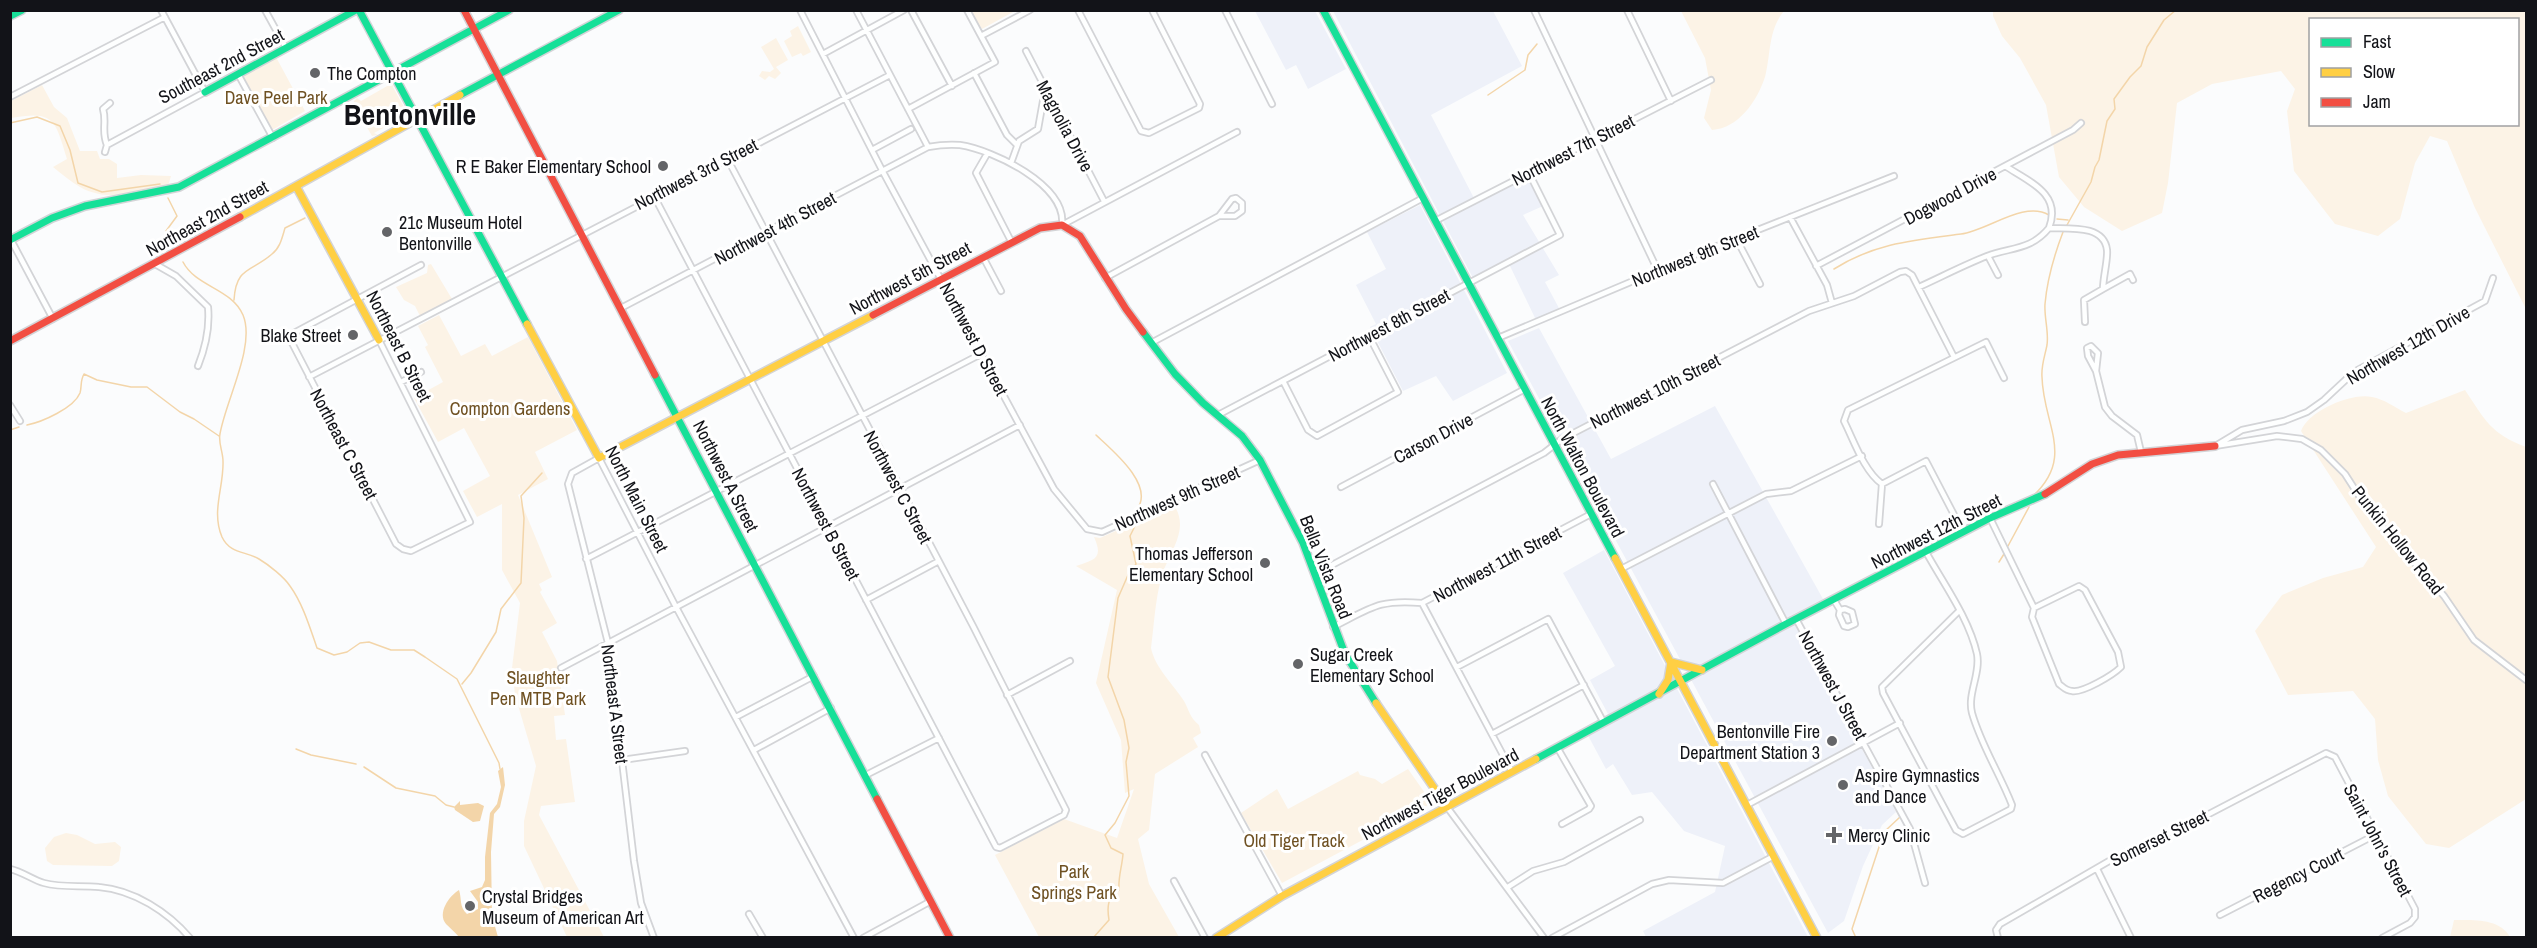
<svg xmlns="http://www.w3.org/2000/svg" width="2537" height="948" font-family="'Archivo Narrow',sans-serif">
  <rect width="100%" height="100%" fill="#fbfcfd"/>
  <path fill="#eef1f9" d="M1255,11h60l31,58 -38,20 -12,-24 -10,5z
    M1333,11h160l29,55 -91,49 45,87 52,-26 15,30 -20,9 36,60 -14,7 15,28 -24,10 -27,-56 -34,18z
    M1420,205l87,168 -54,28 -17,-25 -33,15 -33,-64 6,-3 -20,-39 30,-16 -19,-37z
    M1539,328l72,131 104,-53 108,193 -33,17 106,196 -14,13 -19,41 -19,55 -16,12 -320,-592z
    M1604,550l204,387h-162l-3,-6 72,-39 10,-46 -41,-15 -32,-39 -20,3 -19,-31 -7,5 -22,-41 24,-14 -18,-34 25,-14 -52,-93z"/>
  <path fill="#fcf3e6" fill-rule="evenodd" d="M1012,10l1,2 -31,17 -12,-18z
    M1993,10l533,1v298l-51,-101 -28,-67 -17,-5 -15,27 -15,56 -22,17 -43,-12 -41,-53 -7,-60 8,-22 -14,-18 -69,13 -35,19 -9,80 -6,30 -40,18 -38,-24 -25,-30 -13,-72 -26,-47 -18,-22 -9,-20zM2310,20h208v104h-208z
    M1681,11h103c-16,19 -13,43 -19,66 -8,24 -26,51 -53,53l-8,-12 7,-28 -6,-32z
    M798,26l13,26 -8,4 -2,-3 -9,4 -8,-16 8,-5 -2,-5z
    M776,38l12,22 -12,7 5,6 -6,6 -6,-3 -4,4 -6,-4 3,-5 8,1 4,-3 -13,-22z
    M276,57l29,54 -33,19 -29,-54z
    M390,81l4,3 -1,3 16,29 -3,4 -4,-2 -28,15 4,2 -6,1 -18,-31v-4l3,-3 4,3 28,-16 -3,-2z
    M42,85l12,22 13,11 13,33h17l3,8h9l8,5v14l24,-3 30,1 -3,10c-27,8 -62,16 -88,1 -9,-5 -18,-13 -27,-20l14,-8c-12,-39 -12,-49 -56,-41v-17z
    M431,264l21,35 -32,17 -5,-10 -11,-6 -8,-13 31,-14 1,-8z
    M439,315l22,41 24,-12 7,12 36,-19 49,93 -42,22 13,27 -30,16 34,82 -13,7 3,6 -2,2 17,31 -15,9 15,29 8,54 -11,1 2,24 10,-1 9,63 -34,4 -2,9 65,122h-37l-43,-91v-25l12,-55 -21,-71 -3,-27 8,-65 -18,-33v-66l-25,13 -14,-26 27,-15 -26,-48 -26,14 -24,-44 29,-16 -18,-35 3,-2 -10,-19z
    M2465,390c20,30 26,44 61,57v352l-77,49 -23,-4 -38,-48 -10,-36 -3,-41 -22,-28 -65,4 -33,-64 27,-36 41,-17 40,-11 13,-20 -75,-116c7,-20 51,-39 71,-34 12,2 24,11 34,16z
    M1174,505c17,26 -7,49 -13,74 -6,22 -7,47 -10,69 4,20 23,37 33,53 5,9 6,17 15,24l2,8 -8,5 5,9 -43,27 -6,56 -11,9 11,45 30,53h-140l-44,-82 69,-36 53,19 17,-49 -9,4 -4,-53 -25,-57 21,-93 -41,-24c18,-6 28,-7 18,-29l6,1z
    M1408,769l24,34 -150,80 -41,-70 36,-24 11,20 70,-38 2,4 15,4 7,5z
    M66,833l11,2 18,9 20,-2 6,5 -2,14 -7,5 -59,-1 -6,-4 -2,-13 9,-11z
    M2454,920c18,0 46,-2 56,17h-60z"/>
  <path fill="#f3d5a9" d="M503,767l2,18 -5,22 -6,7 -3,38 1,64 6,21h-39c-4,-5 -9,-9 -13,-13 -9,-11 3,-28 13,-34 3,9 0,17 8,24l11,-5v-7l-8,-11 12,-4 3,-7v-23l5,-44 7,-9 4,-17 -3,-16z
    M460,801v4l18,-2 6,3 -4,15 -7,1 -18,-12 -1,-3z"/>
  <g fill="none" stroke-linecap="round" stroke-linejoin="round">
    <path stroke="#f3d5a9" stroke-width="1.5" d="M1488,95l37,-25 3,-15 9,-11
      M10,123l27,-6 23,9 10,24 8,33 24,9 58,-8
      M168,198l9,18 -11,15 6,11
      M2057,219l11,1
      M2067,225l24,-43 4,-15 4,-7 8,-39 8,-12 -1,-10 16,-22 11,-11 6,-19 17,-27 12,-10
      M183,262c13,25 48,26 60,53 13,31 -18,87 -23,119 -2,8 3,18 3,27 1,26 -12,50 -1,76 8,17 24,14 37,22 10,6 25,18 31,27 13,18 20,42 27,62l17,7 13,-3 13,-9 9,-1 22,8h23l11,7 32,22 42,84 1,6
      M1834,269c41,-26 80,-29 127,-35 26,-3 63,-34 88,-19
      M234,300c2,-34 18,-28 38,-46 8,-6 10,-16 13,-26l20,-10
      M27,425c15,-3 47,-17 53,-32 2,-7 0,-12 4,-19l13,6 34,7h16l33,25 14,7 25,17
      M10,430l9,-3
      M1096,435c16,15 59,50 41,74
      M2032,497c44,-40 11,-72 10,-120 -1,-12 3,-21 5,-32 2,-13 -3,-28 -2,-41 2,-23 10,-51 18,-72
      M2008,546l21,-39
      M1999,562l5,-8
      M462,684l9,-11 25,-41 5,-23 20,-26 3,-65 -3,-22 21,-23
      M296,749l15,6 45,9
      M364,767l32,21 39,8 11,9 8,2
      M1093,938l16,-18c-2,-12 -2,-23 10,-30 -1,-13 3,-23 4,-36l-12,-6 -6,-13 10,-12 14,-27 -3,-34 3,-14 -5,-28 -16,-43 10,-79 10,-23 8,-11 -6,-28 6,-12
      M1856,938l-4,-9 32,-97 16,-15"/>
    <defs>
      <path id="street" d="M265,10l21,38
        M800,10l83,162 171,317 33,40 15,3 158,-72
        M856,10l72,137
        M911,10l41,76
        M1078,10l63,121 8,2 50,-25 1,-4 -48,-94
        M1225,10l47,94
        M1534,10l124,261
        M1627,10l44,91
        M981,36l49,-26
        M1026,51l78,150
        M823,54l81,-44
        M974,73l33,62 10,10
        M238,74l35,64
        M10,97l155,-80
        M908,109l87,-47 -28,-52
        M107,145c-6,-14 0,-23 -4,-36l7,-6
        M872,150l39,-21
        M105,152l2,-7 98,-53 -44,-82
        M987,154l-11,19 36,70
        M1011,163l8,-22 19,-12 5,-28 4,-9
        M2005,166c25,16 57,28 44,62
        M654,196l342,651 4,1 64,-33 2,-5 -93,-184 -246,-468
        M1790,217l37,68 5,18
        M1435,221l276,-141
        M1062,225l175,-93
        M1736,238l24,46
        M11,240l42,79
        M1988,256l10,19
        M983,257l18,34
        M155,264l21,12 32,31c2,21 -2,39 -10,59
        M1816,266l257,-136 8,-7
        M1105,278l114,-62h16l7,-5v-8l-6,-5 -4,1 -13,17
        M1919,287c22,-10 45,-22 68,-31 25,-9 44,-6 62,-28 19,1 55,-4 58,22 1,10 -4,27 -4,39l-19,11 1,22
        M2103,289l27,-15 3,6
        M621,308l307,-161c11,-2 21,-3 32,-2 33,5 107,40 102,80
        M1498,338l199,-84 197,-78
        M379,340l91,182 -59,29 -8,-2 -7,-5 -105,-203 1,-7 129,-69
        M1151,343l272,-145
        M2096,371l2,-18 -7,-7 -4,2 1,8 8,15 9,36 7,9 25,19 4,17
        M309,377l581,-302
        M1283,381l25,49 9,6 81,-44 -29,-56
        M401,382l20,-10
        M10,405l10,16
        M1218,415l342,-180 -31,-62
        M2217,445l25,-15 42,-9 23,-9 17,-12 30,-28 131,-71 8,-23
        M2215,446l62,-10 25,3 19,11 24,24 25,39 74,83 30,44 52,40
        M1713,484l73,140
        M1341,487l184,-98
        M1990,518l44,90
        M1879,524l3,-40
        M1963,532l-37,-71 -44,23c-18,-13 -28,-43 -38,-63l4,-11 138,-68 18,36
        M1926,552c17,31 43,66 51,102 4,19 -10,40 -5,59 9,32 28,61 40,92l-1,4 -48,25 -7,-4 -73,-137 -1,-6 77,-76
        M586,559l395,-205
        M1621,569l145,-75 25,-3 71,-35
        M1315,574l229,-121 18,-14 247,-128 45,-15 46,-24 6,-1 6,4 42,82
        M2079,586l6,4 33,62 3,15c-8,8 -38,26 -49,24 -6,0 -9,-4 -13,-7l-27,-67 2,-9z
        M866,600l71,-38
        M1834,600l6,10 -1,5 5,11 4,1 7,-3 -3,-12 -7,-3 -5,1
        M1422,603l90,169
        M1796,619l114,210 15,54
        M1333,627c38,-19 46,-28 89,-24l169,-89
        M1457,667l91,-48 56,104
        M561,668l459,-243
        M1007,695l63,-34
        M736,717l78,-41
        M1492,734l92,-49
        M1557,747l34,59 -2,3 -27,15
        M754,750l77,-42
        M1205,755l77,141
        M622,760l63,-9
        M866,775l73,-37
        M1747,805l153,-82
        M1447,807l97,131
        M10,869c13,3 23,11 34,14 18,5 37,2 55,4 35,3 69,25 91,51
        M2097,869l34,69
        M1174,881l31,57
        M1508,887l25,-16 31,-9 76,-42
        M749,914l14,24
        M2220,915l155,-80
        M654,938l-13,-35 -7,-42 -26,-218 -40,-159 4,-11 27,-15 77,149 178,331
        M863,938l68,-37
        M1552,938l100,-54 17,-4 54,3 51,-27
        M1998,938l-2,-8 4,-6 116,-67 68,-30 142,-74 9,4 80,152v8l-5,6 -28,15"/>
      <path id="fast" d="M359,10l168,314
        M1323,10l292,548
        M10,16l12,-6
        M205,92l151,-82
        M460,95l159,-85
        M10,240l42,-22 33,-12 94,-19 330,-177
        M1143,332l32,42 28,29 39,33 18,24 43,83 42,111 31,49
        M655,375l222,424
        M1536,759l250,-135 204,-106 55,-24"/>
      <path id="slow" d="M296,186l83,154
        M240,217l220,-122
        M527,324l72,134 274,-143
        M1615,558l202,380
        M1659,694l9,-14 3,-18 31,8
        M1376,703l71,104
        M1216,938l66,-42 254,-137"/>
      <path id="jam" d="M464,10l191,365
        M873,315l167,-87 22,-3 18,11 46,73 17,23
        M10,341l230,-124
        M2045,494l47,-30 26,-9 97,-9
        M877,799l73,139"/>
    </defs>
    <use href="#street" stroke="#d3d4d7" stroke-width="8"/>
    <use href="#fast" stroke="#d3d4d7" stroke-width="10"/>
    <use href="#slow" stroke="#d3d4d7" stroke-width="10"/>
    <use href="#jam" stroke="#d3d4d7" stroke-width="10"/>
    <use href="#street" stroke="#feffff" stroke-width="4.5"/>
    <use href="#fast" stroke="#16e098" stroke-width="7"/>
    <use href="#slow" stroke="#ffcf43" stroke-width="7"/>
    <use href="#jam" stroke="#f24e42" stroke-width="7"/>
  </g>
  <g fill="#646568" stroke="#fff" stroke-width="2">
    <circle cx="315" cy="73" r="6"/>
    <circle cx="663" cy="166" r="6"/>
    <circle cx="387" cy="232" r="6"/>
    <circle cx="353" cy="335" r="6"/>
    <circle cx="1265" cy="563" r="6"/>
    <circle cx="1298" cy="664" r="6"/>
    <circle cx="1832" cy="741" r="6"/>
    <circle cx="1843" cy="785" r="6"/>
    <path d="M1831 826h6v6h6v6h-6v6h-6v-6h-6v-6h6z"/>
    <circle cx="470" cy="906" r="6"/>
  </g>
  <g text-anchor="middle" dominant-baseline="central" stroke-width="6" stroke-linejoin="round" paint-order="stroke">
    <g font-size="18" fill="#121318" stroke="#fff">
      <text transform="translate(221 66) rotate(-28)">Southeast 2nd Street</text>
      <text transform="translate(1065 126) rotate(62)">Magnolia Drive</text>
      <text transform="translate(1573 150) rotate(-27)">Northwest 7th Street</text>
      <text transform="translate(696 174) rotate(-27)">Northwest 3rd Street</text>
      <text transform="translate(1950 196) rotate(-28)">Dogwood Drive</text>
      <text transform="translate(207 218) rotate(-29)">Northeast 2nd Street</text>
      <text transform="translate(775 228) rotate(-28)">Northwest 4th Street</text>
      <text transform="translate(1695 256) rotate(-22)">Northwest 9th Street</text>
      <text transform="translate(910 278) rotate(-28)">Northwest 5th Street</text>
      <text transform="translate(1389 325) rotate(-28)">Northwest 8th Street</text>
      <text transform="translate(974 339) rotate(62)">Northwest D Street</text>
      <text transform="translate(2408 345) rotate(-30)">Northwest 12th Drive</text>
      <text transform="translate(399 346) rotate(63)">Northeast B Street</text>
      <text transform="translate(1655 391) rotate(-27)">Northwest 10th Street</text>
      <text transform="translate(1433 438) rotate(-28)">Carson Drive</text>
      <text transform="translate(344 444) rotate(62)">Northeast C Street</text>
      <text transform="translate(1583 467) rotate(62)">North Walton Boulevard</text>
      <text transform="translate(726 476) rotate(63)">Northwest A Street</text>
      <text transform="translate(898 487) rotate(62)">Northwest C Street</text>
      <text transform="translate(1177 498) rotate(-24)">Northwest 9th Street</text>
      <text transform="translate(637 499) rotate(63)">North Main Street</text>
      <text transform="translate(826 524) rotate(62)">Northwest B Street</text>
      <text transform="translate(1936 531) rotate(-27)">Northwest 12th Street</text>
      <text transform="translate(2398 540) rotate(51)">Punkin Hollow Road</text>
      <text transform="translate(1497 564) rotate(-28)">Northwest 11th Street</text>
      <text transform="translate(1326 567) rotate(68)">Bella Vista Road</text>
      <text transform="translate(1833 685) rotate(61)">Northwest J Street</text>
      <text transform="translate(615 704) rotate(83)">Northeast A Street</text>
      <text transform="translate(1440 794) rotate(-28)">Northwest Tiger Boulevard</text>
      <text transform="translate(2159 838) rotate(-26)">Somerset Street</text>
      <text transform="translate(2378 840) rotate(62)">Saint John's Street</text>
      <text transform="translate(2298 875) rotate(-27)">Regency Court</text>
    </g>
    <g font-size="18" fill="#121318" stroke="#fff" text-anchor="start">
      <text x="327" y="73">The Compton</text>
      <text x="651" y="166" text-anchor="end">R E Baker Elementary School</text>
      <text x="399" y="222">21c Museum Hotel<tspan x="399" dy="21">Bentonville</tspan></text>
      <text x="341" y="335" text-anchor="end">Blake Street</text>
      <text x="1253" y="553" text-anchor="end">Thomas Jefferson<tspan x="1253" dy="21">Elementary School</tspan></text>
      <text x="1310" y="654">Sugar Creek<tspan x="1310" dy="21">Elementary School</tspan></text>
      <text x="1820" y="731" text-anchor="end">Bentonville Fire<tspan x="1820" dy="21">Department Station 3</tspan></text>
      <text x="1855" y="775">Aspire Gymnastics<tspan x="1855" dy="21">and Dance</tspan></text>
      <text x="1848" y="835">Mercy Clinic</text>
      <text x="482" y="896">Crystal Bridges<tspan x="482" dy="21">Museum of American Art</tspan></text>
    </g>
    <g font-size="18" fill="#6f5122" stroke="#fff">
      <text x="276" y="97">Dave Peel Park</text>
      <text x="510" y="408">Compton Gardens</text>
      <text x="538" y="677">Slaughter<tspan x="538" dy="21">Pen MTB Park</tspan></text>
      <text x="1294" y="840">Old Tiger Track</text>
      <text x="1074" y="871">Park<tspan x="1074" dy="21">Springs Park</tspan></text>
    </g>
    <g font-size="30" font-weight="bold" fill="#121318" stroke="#fff">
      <text x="410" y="114">Bentonville</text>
    </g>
  </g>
  <rect width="2537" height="948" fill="none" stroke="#121318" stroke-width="24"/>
  <rect x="2309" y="18" width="210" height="108" fill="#ffffff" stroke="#a0a1a3" stroke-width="1.5"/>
  <rect x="2321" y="38" width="30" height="9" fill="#16e098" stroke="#a0a1a3" stroke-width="1.5"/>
  <text x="2363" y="48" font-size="18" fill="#121318">Fast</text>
  <rect x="2321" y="68" width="30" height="9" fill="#ffcf43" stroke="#a0a1a3" stroke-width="1.5"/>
  <text x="2363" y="78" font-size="18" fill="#121318">Slow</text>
  <rect x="2321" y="98" width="30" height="9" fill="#f24e42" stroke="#a0a1a3" stroke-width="1.5"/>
  <text x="2363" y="108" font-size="18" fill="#121318">Jam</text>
</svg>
